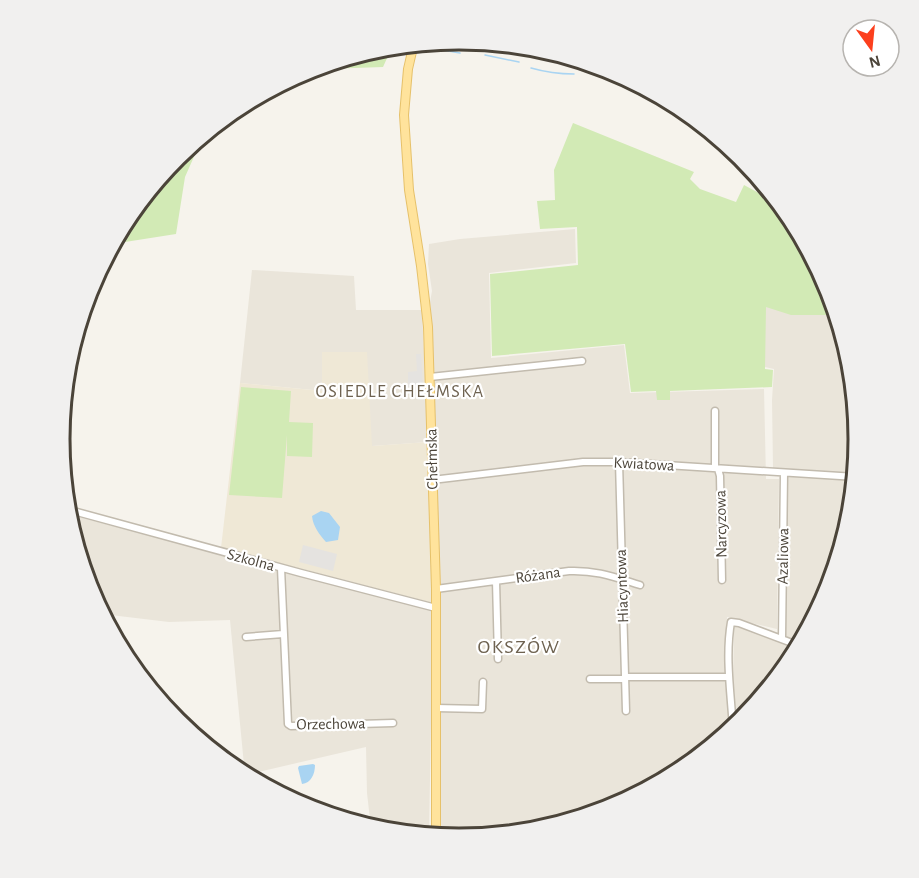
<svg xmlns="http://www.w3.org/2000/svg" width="919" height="878" font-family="'Alegreya Sans',sans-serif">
  <rect width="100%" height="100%" fill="#f6f3ec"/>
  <path fill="#eae5da" d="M575,229l1,34 -87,10 2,85 133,-13 6,48 134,-4 2,90h13l-2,150 -50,-12 -2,31 5,84 -49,40 -69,37 -75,22 -78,8 -18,-2 -1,-239 -3,-127 -5,-137 -2,-32 2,-11 -4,-27 1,-20 31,-5z
    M252,270l102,6 2,34h66l6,132 -56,4 -49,-55 -83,-8z
    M832,294l20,67 7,78 -7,78 -23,75 -37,70 -50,60 -5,4 -4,-47 1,-51 4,-2 46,17 2,-175h-13l-1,-68 2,-31 -9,-2v-61l65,9z
    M67,514l366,96 -4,226 -48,-5 -10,-3 -4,-35 -1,-46 -121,28 -15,-155 -61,2 -67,-8 -12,-22z"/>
  <path fill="#efe8d6" d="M322,352h45l5,94 56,-4 5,161 -212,-55 19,-165 82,8z"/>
  <path fill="#d2eab5" d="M393,45l-10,22 -58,2 -14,-1 71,-21z
    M573,123l121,49 -4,7 10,10 36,13 8,-17 13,7 39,32 33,62 2,6v23h-40l-25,-8 -1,62 8,1 -1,17 -102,4v9h-13l-1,-9 -25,1 -6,-48 -133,12 -2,-82 88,-9 -1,-38 -37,2 -3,-28 18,-1 -1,-30z
    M204,134l-19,43 -9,57 -51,8 -11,-1 13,-25 50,-60z
    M241,387l50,4 -2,31 24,1 -1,34 -25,-1v-21l-5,63 -53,-3z"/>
  <path fill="#e5e3e0" d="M416,354h5l2,32 -15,1v-15l9,-1z
    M303,545l34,9 -4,17 -34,-9z"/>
  <path fill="#a9d4f2" d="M321,511l8,2 11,14 -2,13 -12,2c-7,-8 -13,-16 -14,-26z
    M313,764l2,1c0,9 -4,18 -13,19l-4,-16 1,-2z"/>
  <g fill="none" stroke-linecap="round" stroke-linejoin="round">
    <path stroke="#a9d4f2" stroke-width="1.5" d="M418,44l7,3 35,6
      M485,55l34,7
      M531,68c14,4 28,6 43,6
      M589,73l54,12"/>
    <defs>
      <path id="minor" d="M430,377l152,-16
        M619,462l7,249
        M715,468v-57
        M718,469l2,7 2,104
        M432,480l151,-18h36l237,15
        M66,509l235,64 135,35
        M281,568l7,156 3,2 102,-3
        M496,581l2,78
        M436,589l133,-18c28,-1 45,6 71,14
        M246,637l37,-3
        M782,639l2,-166
        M626,677h103
        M590,679h35
        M436,708l46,1 1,-27
        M733,729c-2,-35 -8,-72 -2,-107l8,1 61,23"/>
      <path id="major" d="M414,43l-6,26 -4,46 5,75 12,76 7,61 8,262v248"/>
    </defs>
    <use href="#minor" stroke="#c2bbae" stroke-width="9"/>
    <use href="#major" stroke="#e6c16a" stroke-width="10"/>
    <use href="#minor" stroke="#fff" stroke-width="6"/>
    <use href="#major" stroke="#ffe39c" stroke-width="8"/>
  </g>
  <g text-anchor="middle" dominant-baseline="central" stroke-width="4.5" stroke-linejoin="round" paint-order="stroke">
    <g font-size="16" fill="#4b4439" stroke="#fff">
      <text transform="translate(432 459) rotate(-91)">Chełmska</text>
      <text transform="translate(644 464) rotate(3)">Kwiatowa</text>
      <text transform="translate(721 524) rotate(-91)">Narcyzowa</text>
      <text transform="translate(783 556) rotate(-89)">Azaliowa</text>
      <text transform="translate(251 560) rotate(15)">Szkolna</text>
      <text transform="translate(538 575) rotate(-8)">Różana</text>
      <text transform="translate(622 586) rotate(-92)">Hiacyntowa</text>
      <text transform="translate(331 724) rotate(-1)">Orzechowa</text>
    </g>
    <g font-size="18" letter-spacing="1.5" fill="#6e6250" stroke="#fff">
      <text x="400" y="392">OSIEDLE CHEŁMSKA</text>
    </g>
    <g font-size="20" letter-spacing="1.5" fill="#6e6250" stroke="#fff">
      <text x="519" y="647">OKSZÓW</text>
    </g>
  </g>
  <path d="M0 0H919V878H0ZM70 439a389 389 0 1 1 778 0a389 389 0 1 1-778 0Z" fill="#f1f0ef" fill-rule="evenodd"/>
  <path fill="none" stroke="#4b4439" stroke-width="3" d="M70 439a389 389 0 1 1 778 0a389 389 0 1 1-778 0Z"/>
  <g transform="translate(871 48) rotate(165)"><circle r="28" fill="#ffffff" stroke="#b7b4b0" stroke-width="1.5"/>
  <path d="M0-4.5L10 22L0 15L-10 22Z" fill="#fc3f1d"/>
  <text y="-9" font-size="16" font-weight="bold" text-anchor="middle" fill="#4b4439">N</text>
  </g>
</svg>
